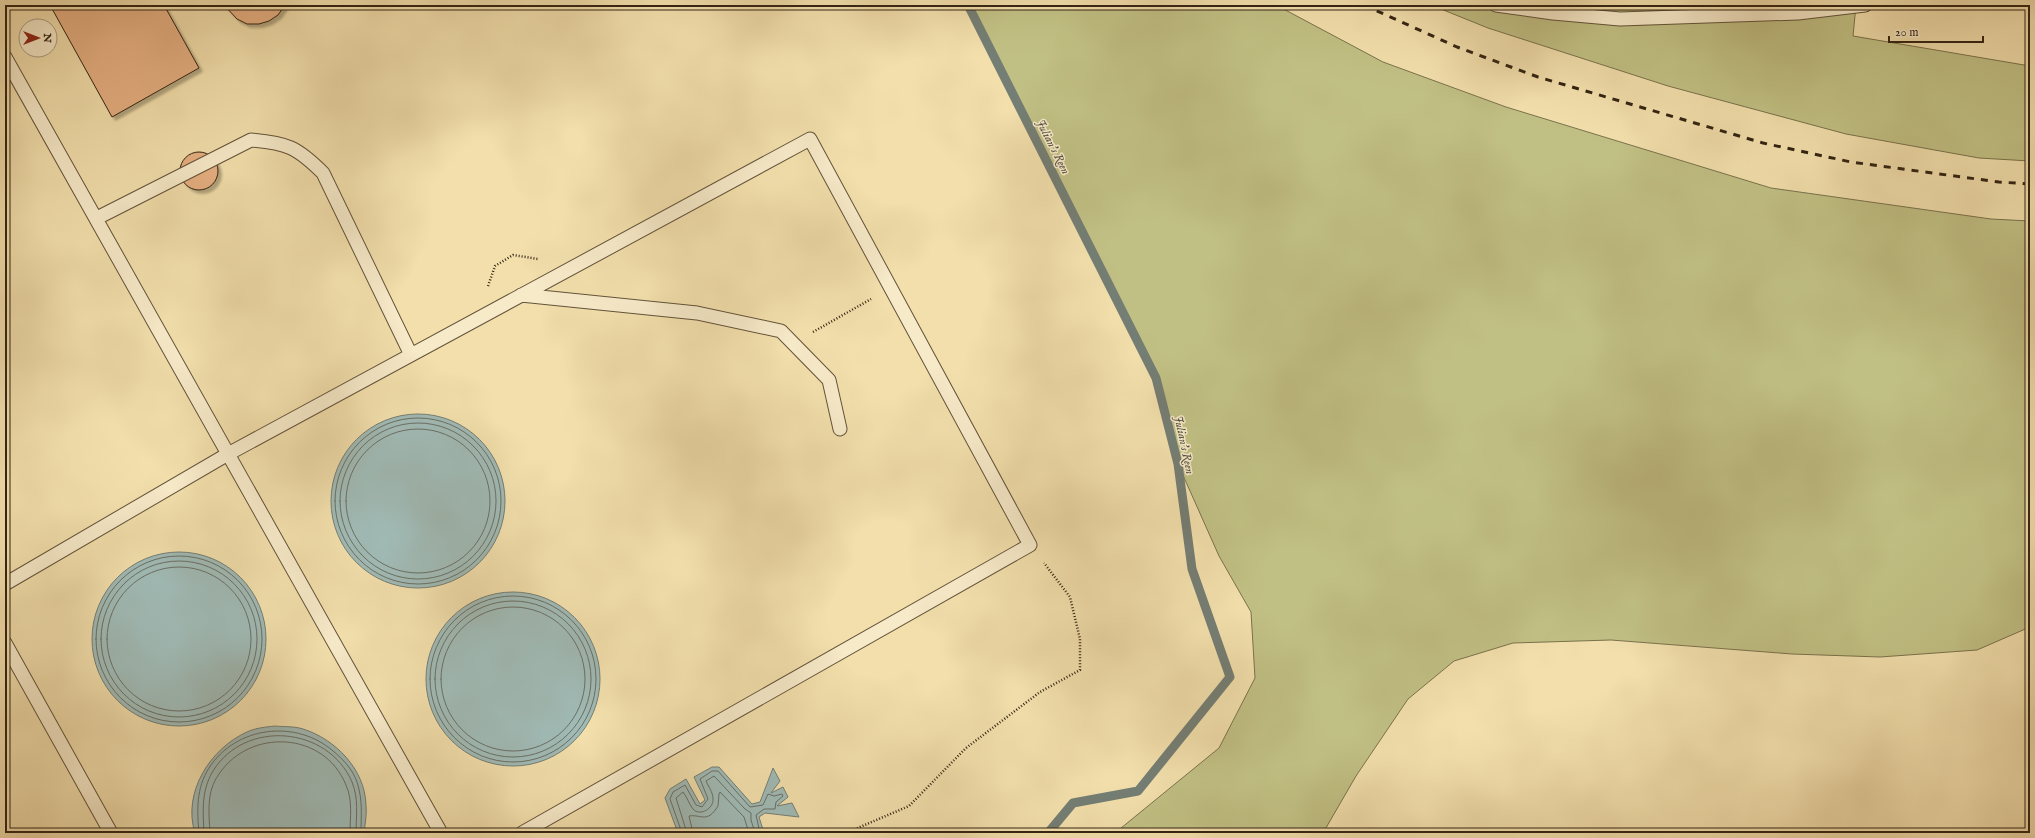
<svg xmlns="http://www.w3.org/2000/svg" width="2035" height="838" font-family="'IM FELL English',serif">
  <defs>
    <filter id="shadow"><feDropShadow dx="3.5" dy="3.5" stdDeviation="1" flood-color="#0004"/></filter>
  </defs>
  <rect width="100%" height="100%" fill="#f2dfac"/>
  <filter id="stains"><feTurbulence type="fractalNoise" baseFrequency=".005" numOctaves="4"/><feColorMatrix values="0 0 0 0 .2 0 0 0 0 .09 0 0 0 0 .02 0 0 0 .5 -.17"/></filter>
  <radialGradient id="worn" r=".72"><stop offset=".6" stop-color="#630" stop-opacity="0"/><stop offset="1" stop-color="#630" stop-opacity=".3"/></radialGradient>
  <path fill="#c1c084" stroke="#7a724c" d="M968,5h308l107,57 123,45 265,81 220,31 39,2v406l-53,23 -97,7 -88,-3 -181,-14 -98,3 -59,18 -46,38 -52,77 -33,57h-208l104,-85 36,-70 -4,-66 -32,-56 -41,-92 -22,-86z
    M1431,5h425l-3,31 177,30v95l-51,-3 -133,-24 -178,-48 -180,-58z"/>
  <path fill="#a0bab5" stroke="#747e74" d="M331 501a87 87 0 1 1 174 0a87 87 0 1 1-174 0Z
    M92 639a87 87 0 1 1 174 0a87 87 0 1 1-174 0Z
    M426 679a87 87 0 1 1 174 0a87 87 0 1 1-174 0Z
    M275,726c9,1 19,0 28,3 32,10 62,40 63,76 1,9 -1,19 -2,28h-169c-13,-41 16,-85 52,-101 8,-4 19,-5 28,-6z
    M712,767h7l33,37 8,-2 13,-34 7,13 -9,12 12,-6 5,10 -11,9 15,-3 7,14 -34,-4 -6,4 5,16h-86l-13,-35 5,-9 16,-10 14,25 5,-4 -11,-23z"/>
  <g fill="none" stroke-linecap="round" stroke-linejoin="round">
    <path stroke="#6a6f64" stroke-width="1" d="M335 501a83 83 0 1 1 166 0a83 83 0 1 1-166 0Z
      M340 501a78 78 0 1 1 156 0a78 78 0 1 1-156 0Z
      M346 501a72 72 0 1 1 144 0a72 72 0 1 1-144 0Z
      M96 639a83 83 0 1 1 166 0a83 83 0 1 1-166 0Z
      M101 639a78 78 0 1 1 156 0a78 78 0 1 1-156 0Z
      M107 639a72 72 0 1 1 144 0a72 72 0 1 1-144 0Z
      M430 679a83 83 0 1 1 166 0a83 83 0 1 1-166 0Z
      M435 679a78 78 0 1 1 156 0a78 78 0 1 1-156 0Z
      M441 679a72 72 0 1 1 144 0a72 72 0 1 1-144 0Z
      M199,833c-2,-22 -3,-45 10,-65 27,-42 87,-49 124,-17 10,8 20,19 24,31 6,19 4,32 4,51
      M204,833c-1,-22 -3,-42 9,-62 32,-52 115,-45 139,11 7,17 4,34 4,51
      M210,833c-1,-20 -4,-41 9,-59 31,-46 105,-43 127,11 7,16 4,31 4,48
      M682,833l-12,-34 3,-7 12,-7 11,20 6,2 6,-8 -8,-20 12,-8h6l32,36 13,-2 5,-11 6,2 8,-2 1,2 -7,6 -1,7h-11l-8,6 4,18
      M687,833l-11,-35 7,-6c4,5 6,12 10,17 7,8 21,-1 20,-10 0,-7 -5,-13 -7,-18l8,-5 31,33 6,4v7l4,13
      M693,833l-4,-17c12,-2 18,8 29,-10l1,-12 1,-2 24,25 5,16"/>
    <path stroke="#747e74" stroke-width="9" d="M968,5l188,373 22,86 14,105 38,108 -92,114 -65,12 -25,30"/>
  </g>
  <path fill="#e6b082" stroke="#332413" filter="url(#shadow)" d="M50,5h114l35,63 -87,49z
    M224,5h61l-7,10 -9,6 -10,3h-12l-10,-5z
    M180 171a19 19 0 1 1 38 0a19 19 0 1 1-38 0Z"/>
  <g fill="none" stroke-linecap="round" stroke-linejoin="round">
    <defs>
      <path id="lane" d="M1496,5l57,8 67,6 178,-6 67,-8
        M5,57l436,776
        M97,218l154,-78c36,3 46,7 72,33l88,182
        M521,295l176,18 84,18 48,49 11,49
        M5,584l223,-130 582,-315 220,406 -508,288
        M5,643l106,190"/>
    </defs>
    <use href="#lane" stroke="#635339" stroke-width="15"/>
    <path stroke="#332413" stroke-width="2.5" stroke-dasharray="1 2" stroke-linecap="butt" d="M488,286l7,-20 18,-11 25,4
      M813,332l58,-33
      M846,833l63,-27 57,-58 74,-56 40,-22v-31l-10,-42 -26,-34"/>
    <use href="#lane" stroke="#f7eac9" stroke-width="13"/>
    <path stroke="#332413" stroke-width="3" stroke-dasharray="7 7" stroke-linecap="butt" d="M1364,5l93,42 81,30 225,66 88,19 148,20 31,2"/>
  </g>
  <g text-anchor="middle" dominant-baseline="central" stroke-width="3" stroke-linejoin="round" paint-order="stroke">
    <g font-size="12" font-style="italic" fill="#545144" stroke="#f7eac9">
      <text transform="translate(1053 147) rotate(63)">Julian's Reen</text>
      <text transform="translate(1184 445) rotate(78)">Julian's Reen</text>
    </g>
  </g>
  <rect width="2035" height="838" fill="none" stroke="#f2dfac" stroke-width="20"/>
  <rect x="6" y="6" width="2023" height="826" fill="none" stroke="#332413" stroke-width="2"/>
  <rect x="10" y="10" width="2015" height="818" fill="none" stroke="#332413"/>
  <g transform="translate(38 38) rotate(90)"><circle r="19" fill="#f7eac9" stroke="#a99b80"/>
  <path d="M0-3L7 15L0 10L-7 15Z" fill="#8f2418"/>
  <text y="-6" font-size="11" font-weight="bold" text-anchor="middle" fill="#332413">N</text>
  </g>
  <path d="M1889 36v6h94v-6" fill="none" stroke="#332413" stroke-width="2"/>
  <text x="1895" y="36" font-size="12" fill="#332413" stroke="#f7eac9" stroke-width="3" paint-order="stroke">20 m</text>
  <rect width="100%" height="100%" filter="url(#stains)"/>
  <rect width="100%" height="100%" fill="url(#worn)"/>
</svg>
